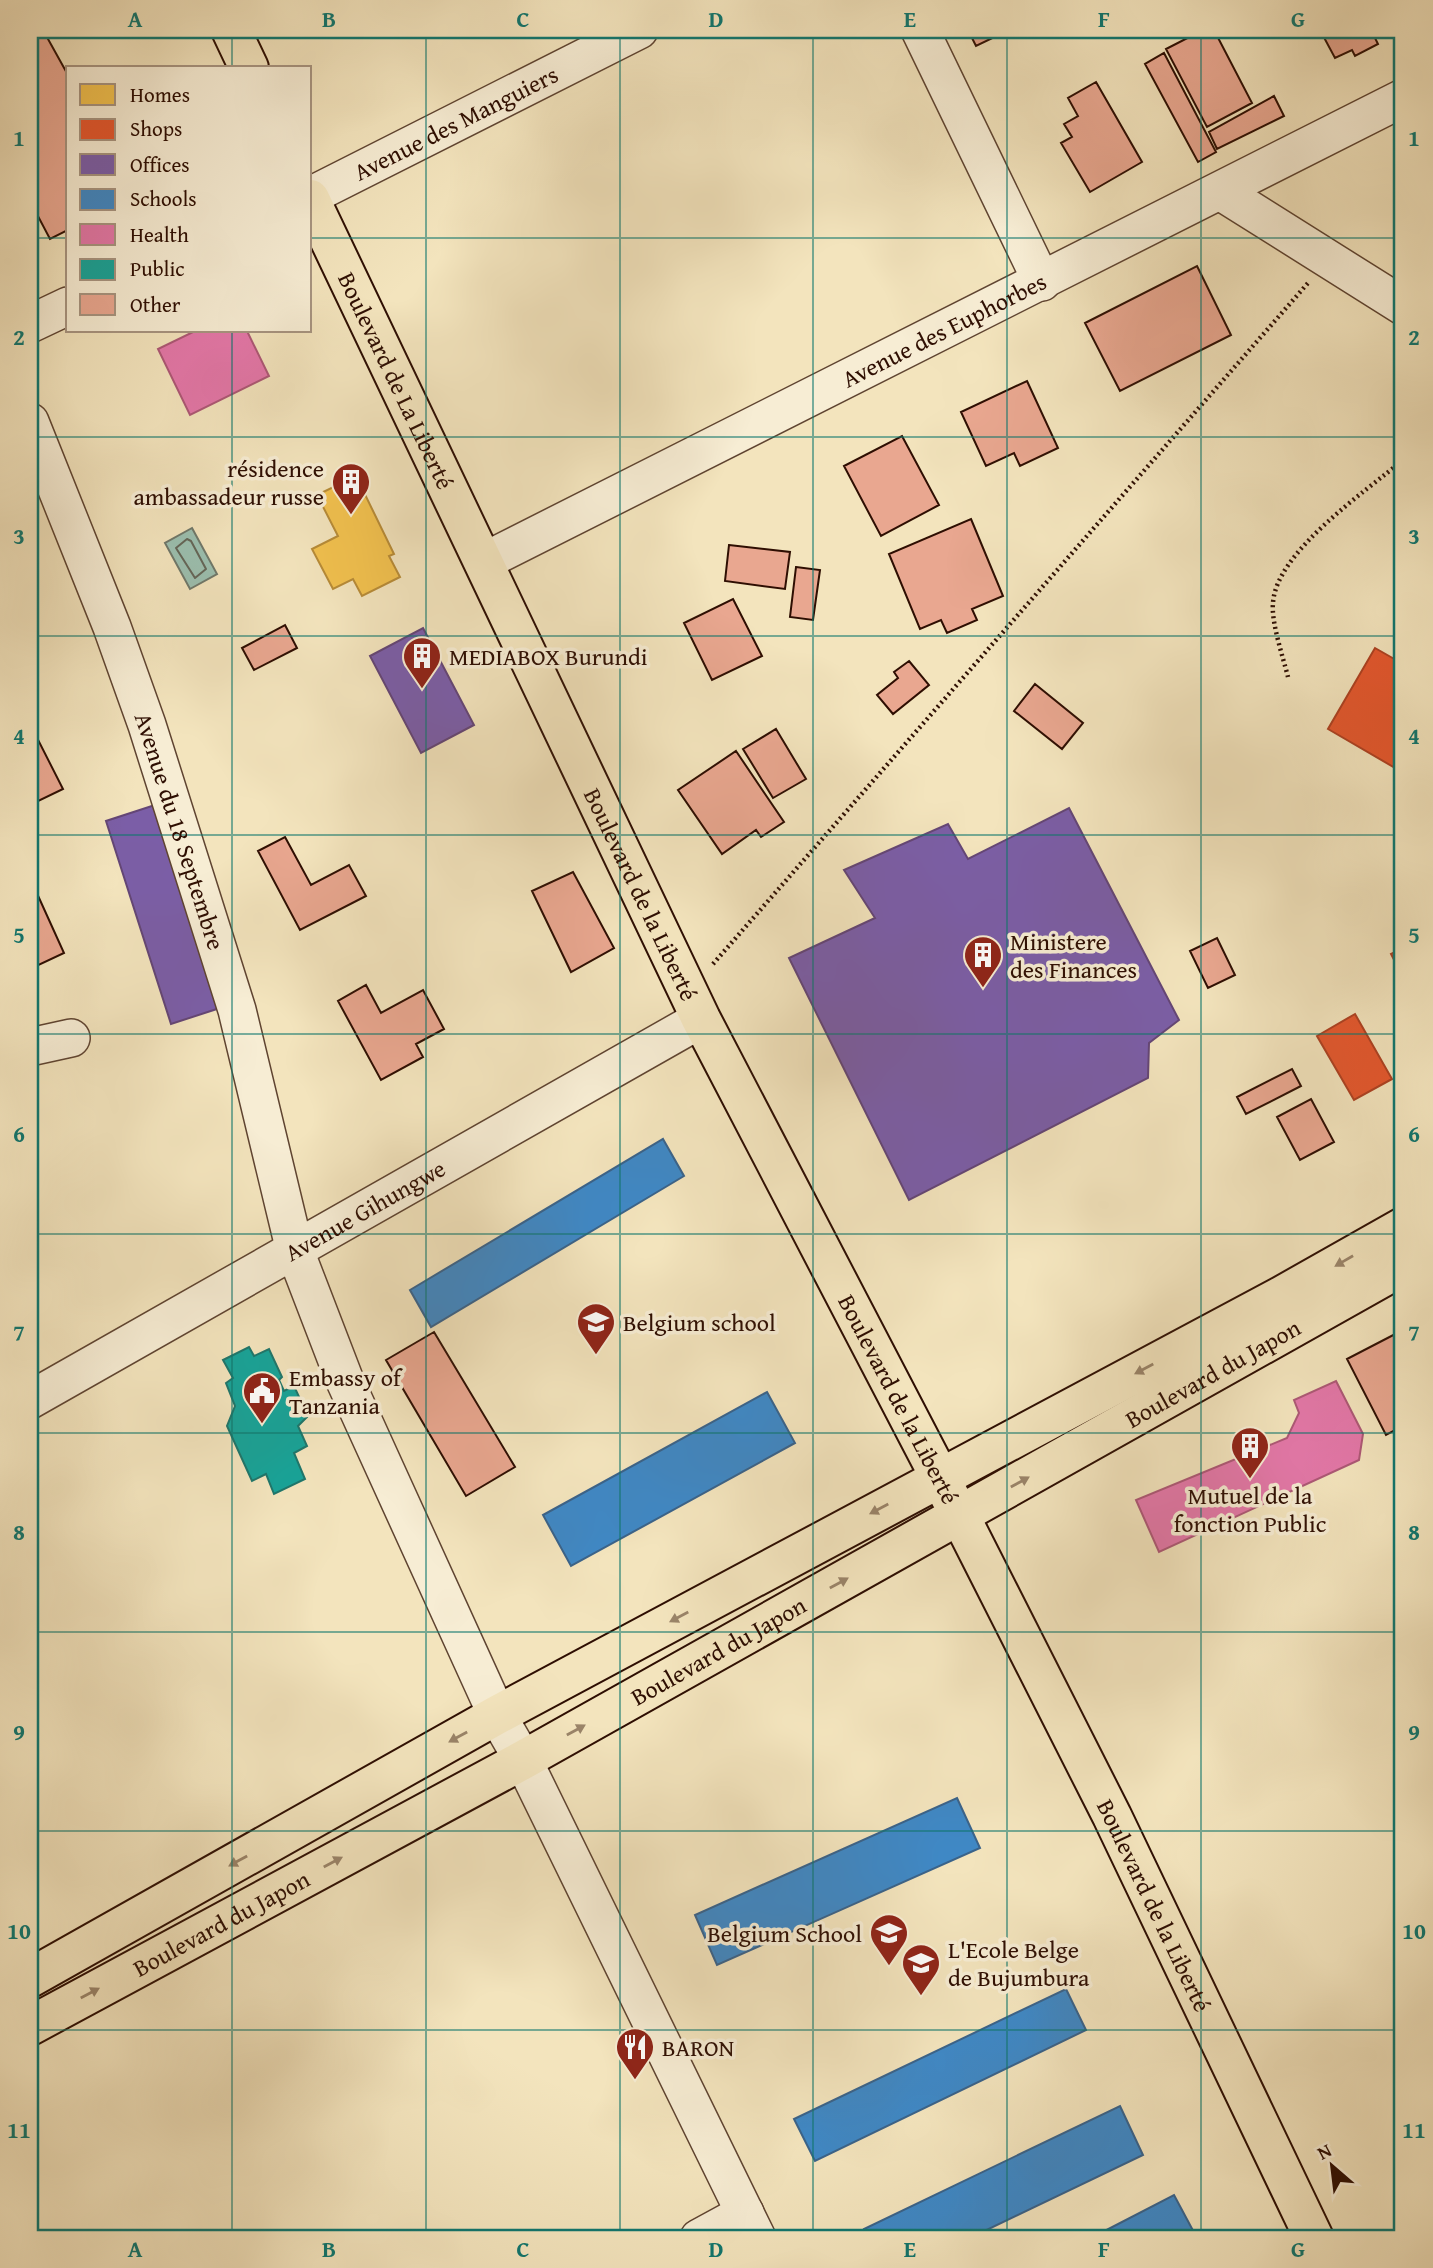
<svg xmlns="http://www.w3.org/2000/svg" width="1433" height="2268" font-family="'Gentium Book Plus',serif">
  <rect width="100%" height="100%" fill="#f3e4bd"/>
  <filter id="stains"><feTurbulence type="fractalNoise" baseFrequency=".00286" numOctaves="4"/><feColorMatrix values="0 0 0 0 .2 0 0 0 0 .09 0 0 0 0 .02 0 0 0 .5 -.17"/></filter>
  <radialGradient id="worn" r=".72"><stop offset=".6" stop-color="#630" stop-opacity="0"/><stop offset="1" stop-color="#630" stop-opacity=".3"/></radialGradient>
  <path fill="#9bbfaf" stroke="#6f786a" stroke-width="2" d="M192,528l25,46 -27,15 -25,-46z"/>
  <path fill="#f2c14e" stroke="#b78b37" stroke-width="2" d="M356,476l38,78 -5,2 11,21 -38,19 -9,-17 -20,10 -21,-40 26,-13 -21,-41z"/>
  <path fill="#e4572e" stroke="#ad4121" stroke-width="2" d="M1375,648l28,16 -1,108 -74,-43z
    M1403,948v29l-12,-23z
    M1355,1014l37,65 -38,21 -37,-64z"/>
  <path fill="#7b5ea7" stroke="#644676" stroke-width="2" d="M423,628l51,97 -53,28 -51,-97z
    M161,803l65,203 -55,18 -65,-203z
    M1069,808l110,212 -30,23 -1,35 -239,122 -120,-242 86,-40 -31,-48 104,-46 20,35z"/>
  <path fill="#3f88c5" stroke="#3a638a" stroke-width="2" d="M663,1139l21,37 -253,151 -21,-37z
    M767,1392l28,51 -224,123 -28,-51z
    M957,1798l23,50 -263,117 -22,-50z
    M1066,1989l20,41 -271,131 -21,-42z
    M1120,2106l23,49 -173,83h-102l-4,-9z
    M1174,2195l23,43h-106z"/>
  <path fill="#e377a8" stroke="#ad5876" stroke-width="2" d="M195,331h52l22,45 -79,39 -32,-66z
    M1336,1381l27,53 -4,26 -200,92 -23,-52 151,-62 12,-25 -5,-13z"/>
  <path fill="#17a398" stroke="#1e766b" stroke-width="2" d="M249,1347l5,9 15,-7 13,28 -3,3 5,11 10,-5 14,30 -10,10 9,20 -13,7 11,26 -31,15 -8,-20 -14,7 -25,-55 8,-20 -9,-23 7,-5 -10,-18z"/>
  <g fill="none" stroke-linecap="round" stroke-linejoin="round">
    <path stroke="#646658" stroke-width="2" d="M187,539l4,2 15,28 -11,9 -19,-30z"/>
  </g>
  <path fill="#e9a790" stroke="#2e0e02" stroke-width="2" d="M30,30h13l25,45v155l-18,9 -20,-38z
    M968,30h41l-33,16z
    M1203,30h11l38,73 -45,24 -41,-78z
    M1320,30h65l-11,6 4,8 -23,12 -3,-6 -17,8z
    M1164,53l52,99 -18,10 -53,-98z
    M1096,82l46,80 -52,30 -29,-49 11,-6 -8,-13 14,-8 -10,-18z
    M1274,96l10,20 -67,33 -8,-17z
    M1197,266l34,69 -111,56 -35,-68z
    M1027,381l31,67 -38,18 -6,-13 -28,13 -25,-54z
    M902,436l37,69 -58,31 -37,-70z
    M971,519l32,77 -31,13 5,11 -30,13 -6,-13 -21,9 -31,-75z
    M729,545l61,7 -5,37 -60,-8z
    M796,567l24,3 -7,50 -23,-3z
    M733,599l29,57 -50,24 -28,-57z
    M285,625l12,23 -43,22 -12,-22z
    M909,661l20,24 -36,29 -16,-19 21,-17 -4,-6z
    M1035,684l48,39 -21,26 -48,-38z
    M30,724l33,65 -33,16z
    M776,729l30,50 -33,19 -30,-49z
    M736,751l48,71 -23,15 -5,-7 -34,24 -44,-64z
    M285,837l26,48 38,-20 17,31 -66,34 -42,-79z
    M573,872l41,76 -43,24 -39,-81z
    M30,878l34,75 -34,16z
    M1217,938l18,37 -27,13 -18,-37z
    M366,985l15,28 42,-23 21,39 -28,15 7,13 -42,23 -43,-79z
    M1292,1069l9,17 -55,28 -9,-17z
    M1311,1099l23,43 -34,18 -23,-43z
    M1403,1330v96l-17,9 -39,-76z
    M434,1332l81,135 -49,29 -80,-136z"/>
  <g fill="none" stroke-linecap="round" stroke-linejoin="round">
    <defs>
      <g id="minor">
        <path d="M920,30l122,252"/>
        <path d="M1220,191l183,115"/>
        <path id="s1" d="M310,196l329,-166"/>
        <path d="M30,324l38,-18"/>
        <path id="s2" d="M30,422l82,205 35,98 90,285 58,241 50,130 152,334 26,45 234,478"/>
        <path id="s3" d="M485,561l918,-463"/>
        <path d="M30,1047l41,-9"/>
        <path id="s4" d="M30,1400l671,-381"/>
        <path d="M699,2238l46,-25"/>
      </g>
      <g id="major">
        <path d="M30,1978l467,-263 784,-419 122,-69"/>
        <path id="s5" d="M30,2026l493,-266 880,-494"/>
      </g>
      <g id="highway">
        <path d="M231,30l18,38"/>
        <path id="s6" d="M310,199l391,820 259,497 152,300 202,422"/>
      </g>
    </defs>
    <use href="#minor" stroke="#5f4431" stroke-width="40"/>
    <use href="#major" stroke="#2e0e02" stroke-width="42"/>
    <use href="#highway" stroke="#2e0e02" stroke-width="42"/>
    <path stroke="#2e0e02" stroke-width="4.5" stroke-dasharray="2 3.5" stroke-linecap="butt" d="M1288,677c-5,-20 -17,-55 -15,-74 3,-51 92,-111 130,-143
      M713,964l595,-681"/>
    <use href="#minor" stroke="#f7edd4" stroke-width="37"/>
    <use href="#major" stroke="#f3e4bd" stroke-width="38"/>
    <use href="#highway" stroke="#f3e4bd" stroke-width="38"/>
  </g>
  <defs><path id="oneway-solid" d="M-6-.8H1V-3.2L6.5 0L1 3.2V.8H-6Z" transform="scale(1.75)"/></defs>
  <g fill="#9a8469">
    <use href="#oneway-solid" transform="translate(1344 1261) rotate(150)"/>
    <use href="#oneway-solid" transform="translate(1144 1369) rotate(152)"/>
    <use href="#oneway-solid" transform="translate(1020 1482) rotate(-29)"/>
    <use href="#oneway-solid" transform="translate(879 1509) rotate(152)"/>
    <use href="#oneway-solid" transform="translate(839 1583) rotate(-29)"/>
    <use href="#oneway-solid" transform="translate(679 1617) rotate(152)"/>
    <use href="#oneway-solid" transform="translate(576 1730) rotate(-29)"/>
    <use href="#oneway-solid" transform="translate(458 1737) rotate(151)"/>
    <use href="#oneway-solid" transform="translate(238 1861) rotate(151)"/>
    <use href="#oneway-solid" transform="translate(333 1862) rotate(-28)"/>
    <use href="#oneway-solid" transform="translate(90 1993) rotate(-28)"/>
  </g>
  <path fill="none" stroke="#0f766e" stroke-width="2" stroke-opacity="0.55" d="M232,30v38M426,30v2208M620,30v2208M813,30v2208M1007,30v2208M1201,30v2208M30,238h38M310,238h1093M232,331v1907M30,437h1373M30,636h1373M30,835h1373M30,1034h1373M30,1234h1373M30,1433h1373M30,1632h1373M30,1831h1373M30,2030h1373"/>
  <defs>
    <symbol id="building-pin" viewBox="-11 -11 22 30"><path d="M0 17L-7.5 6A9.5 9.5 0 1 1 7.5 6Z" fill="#8f2418" stroke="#f7edd4"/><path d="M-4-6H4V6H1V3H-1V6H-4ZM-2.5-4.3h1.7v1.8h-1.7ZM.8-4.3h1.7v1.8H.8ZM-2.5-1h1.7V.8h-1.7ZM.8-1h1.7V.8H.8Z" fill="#fff"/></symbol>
    <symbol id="school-pin" viewBox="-11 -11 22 30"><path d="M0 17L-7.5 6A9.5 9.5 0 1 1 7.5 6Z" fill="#8f2418" stroke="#f7edd4"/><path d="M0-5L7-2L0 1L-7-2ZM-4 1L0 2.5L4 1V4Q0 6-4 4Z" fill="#fff"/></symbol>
    <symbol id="civic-pin" viewBox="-11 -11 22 30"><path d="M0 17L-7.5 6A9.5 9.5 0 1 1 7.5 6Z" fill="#8f2418" stroke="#f7edd4"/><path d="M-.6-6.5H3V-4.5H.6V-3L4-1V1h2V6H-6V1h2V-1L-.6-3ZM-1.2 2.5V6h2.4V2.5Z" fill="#fff"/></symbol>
    <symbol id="restaurant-pin" viewBox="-11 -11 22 30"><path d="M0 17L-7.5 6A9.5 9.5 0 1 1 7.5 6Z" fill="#8f2418" stroke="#f7edd4"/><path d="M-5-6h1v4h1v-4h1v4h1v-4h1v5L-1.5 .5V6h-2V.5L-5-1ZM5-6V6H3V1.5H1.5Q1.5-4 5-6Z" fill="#fff"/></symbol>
  </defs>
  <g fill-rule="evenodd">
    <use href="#building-pin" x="329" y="460" width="44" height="60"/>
    <use href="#building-pin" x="400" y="634" width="44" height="60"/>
    <use href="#building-pin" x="961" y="933" width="44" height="60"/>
    <use href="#school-pin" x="574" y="1300" width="44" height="60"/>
    <use href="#civic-pin" x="240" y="1369" width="44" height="60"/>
    <use href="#building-pin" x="1228" y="1424" width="44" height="60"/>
    <use href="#school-pin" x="867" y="1911" width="44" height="60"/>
    <use href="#school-pin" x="899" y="1941" width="44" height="60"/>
    <use href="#restaurant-pin" x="613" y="2025" width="44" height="60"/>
  </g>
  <g text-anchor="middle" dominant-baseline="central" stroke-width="7" stroke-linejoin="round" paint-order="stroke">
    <g font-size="24" fill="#2e0e02" stroke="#f7edd4">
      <text stroke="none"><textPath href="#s1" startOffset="163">Avenue des Manguiers</textPath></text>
      <text stroke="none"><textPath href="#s3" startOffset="514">Avenue des Euphorbes</textPath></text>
      <text stroke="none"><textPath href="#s6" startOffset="201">Boulevard de La Liberté</textPath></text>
      <text stroke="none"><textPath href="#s2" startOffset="436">Avenue du 18 Septembre</textPath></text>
      <text stroke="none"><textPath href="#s6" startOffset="770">Boulevard de la Liberté</textPath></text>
      <text stroke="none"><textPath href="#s4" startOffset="385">Avenue Gihungwe</textPath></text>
      <text stroke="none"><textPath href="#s5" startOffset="1351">Boulevard du Japon</textPath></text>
      <text stroke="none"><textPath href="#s6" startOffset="1337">Boulevard de la Liberté</textPath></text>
      <text stroke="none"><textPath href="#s5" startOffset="784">Boulevard du Japon</textPath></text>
      <text stroke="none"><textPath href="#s6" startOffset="1904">Boulevard de la Liberté</textPath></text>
      <text stroke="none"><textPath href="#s5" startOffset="217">Boulevard du Japon</textPath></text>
    </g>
    <g font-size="24" fill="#2e0e02" stroke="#f7edd4" text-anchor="start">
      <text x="324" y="468" text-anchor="end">résidence<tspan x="324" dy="28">ambassadeur russe</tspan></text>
      <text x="449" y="656">MEDIABOX Burundi</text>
      <text x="1010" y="941">Ministere<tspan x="1010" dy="28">des Finances</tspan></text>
      <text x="623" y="1322">Belgium school</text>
      <text x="289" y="1377">Embassy of<tspan x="289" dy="28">Tanzania</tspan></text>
      <text x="1250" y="1495" text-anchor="middle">Mutuel de la<tspan x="1250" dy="28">fonction Public</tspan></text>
      <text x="862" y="1933" text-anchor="end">Belgium School</text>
      <text x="948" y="1949">L'Ecole Belge<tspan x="948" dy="28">de Bujumbura</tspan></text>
      <text x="662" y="2047">BARON</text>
    </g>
  </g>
  <rect width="1433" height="2268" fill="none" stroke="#f3e4bd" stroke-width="77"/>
  <rect x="66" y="66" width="245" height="266" fill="#f7edd4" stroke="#a79480" stroke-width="2"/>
  <rect x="80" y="84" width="35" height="21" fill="#f2c14e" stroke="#a79480" stroke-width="2"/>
  <text x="130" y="102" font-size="21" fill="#2e0e02">Homes</text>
  <rect x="80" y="119" width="35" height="21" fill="#e4572e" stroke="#a79480" stroke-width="2"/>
  <text x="130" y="136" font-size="21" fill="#2e0e02">Shops</text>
  <rect x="80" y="154" width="35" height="21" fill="#7b5ea7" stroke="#a79480" stroke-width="2"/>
  <text x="130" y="172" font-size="21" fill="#2e0e02">Offices</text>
  <rect x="80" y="189" width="35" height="21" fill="#3f88c5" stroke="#a79480" stroke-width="2"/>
  <text x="130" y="206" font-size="21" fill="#2e0e02">Schools</text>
  <rect x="80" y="224" width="35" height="21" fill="#e377a8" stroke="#a79480" stroke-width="2"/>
  <text x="130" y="242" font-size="21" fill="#2e0e02">Health</text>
  <rect x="80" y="259" width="35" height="21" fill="#17a398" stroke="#a79480" stroke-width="2"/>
  <text x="130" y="276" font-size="21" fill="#2e0e02">Public</text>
  <rect x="80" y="294" width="35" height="21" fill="#e9a790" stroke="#a79480" stroke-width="2"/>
  <text x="130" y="312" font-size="21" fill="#2e0e02">Other</text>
  <g transform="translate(1332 2166) rotate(332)" stroke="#f7edd4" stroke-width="5" paint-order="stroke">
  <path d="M0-5L12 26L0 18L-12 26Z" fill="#2e0e02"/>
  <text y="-10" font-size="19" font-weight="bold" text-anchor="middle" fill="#2e0e02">N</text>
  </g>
  <rect x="38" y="38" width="1356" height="2192" fill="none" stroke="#0f766e" stroke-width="2.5"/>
  <g font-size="23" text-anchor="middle" font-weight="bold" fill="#0f766e">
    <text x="135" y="27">A</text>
    <text x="329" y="27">B</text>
    <text x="523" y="27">C</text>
    <text x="716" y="27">D</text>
    <text x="910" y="27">E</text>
    <text x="1104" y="27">F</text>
    <text x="1298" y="27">G</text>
    <text x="19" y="146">1</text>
    <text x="1414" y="146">1</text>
    <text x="19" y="345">2</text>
    <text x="1414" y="345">2</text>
    <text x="19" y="544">3</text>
    <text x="1414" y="544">3</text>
    <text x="19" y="744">4</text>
    <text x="1414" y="744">4</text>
    <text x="19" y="943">5</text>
    <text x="1414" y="943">5</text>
    <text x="19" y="1142">6</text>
    <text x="1414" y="1142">6</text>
    <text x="19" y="1341">7</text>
    <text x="1414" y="1341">7</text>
    <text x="19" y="1540">8</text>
    <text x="1414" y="1540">8</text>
    <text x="19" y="1740">9</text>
    <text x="1414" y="1740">9</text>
    <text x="19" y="1939">10</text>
    <text x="1414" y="1939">10</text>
    <text x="19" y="2138">11</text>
    <text x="1414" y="2138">11</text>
    <text x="135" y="2257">A</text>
    <text x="329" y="2257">B</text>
    <text x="523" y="2257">C</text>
    <text x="716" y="2257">D</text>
    <text x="910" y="2257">E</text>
    <text x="1104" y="2257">F</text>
    <text x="1298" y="2257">G</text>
  </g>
  <rect width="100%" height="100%" filter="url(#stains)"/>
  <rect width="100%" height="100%" fill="url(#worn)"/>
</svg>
